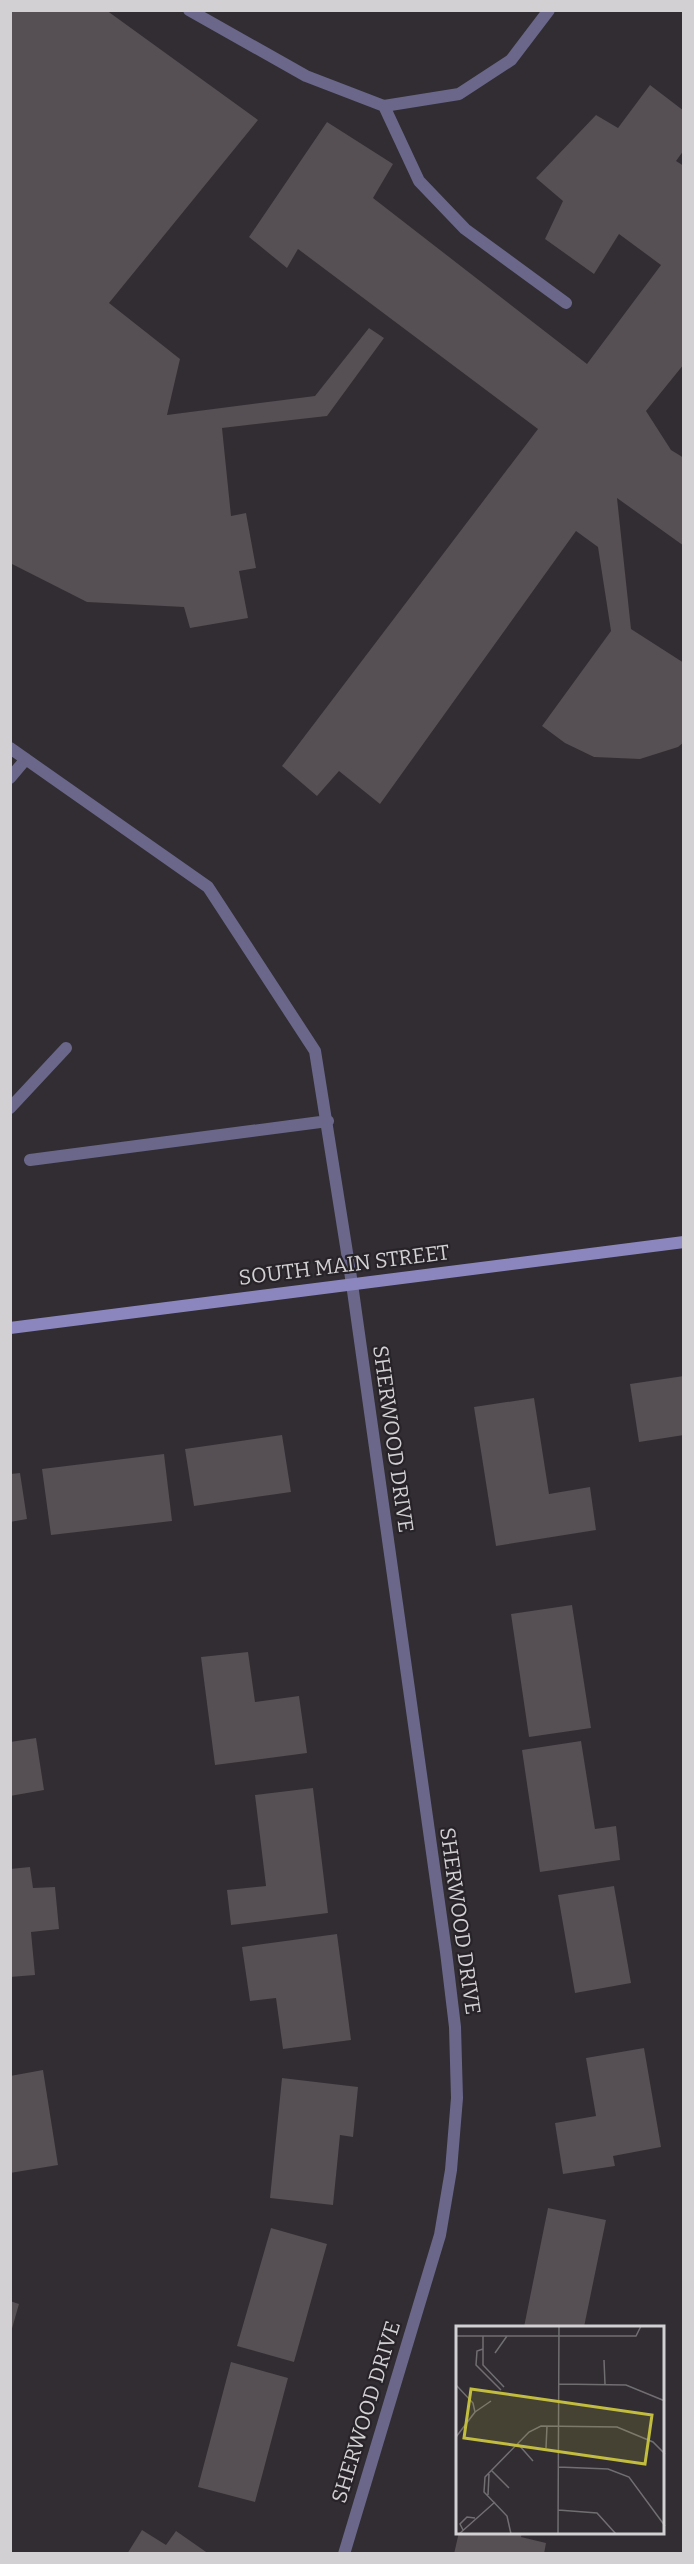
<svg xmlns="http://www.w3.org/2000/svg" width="694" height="2564" font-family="Bitter,serif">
  <rect width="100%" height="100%" fill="#312d32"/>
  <path fill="#564f53" d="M10,10h96l152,110 -149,183 71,56 -13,56 148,-19 54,-68 15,10 -57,78 -105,12 9,88 15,-3 10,55 -17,3 9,47 -58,10 -6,-21 -97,-5 -77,-39z
    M650,85l34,26v39l-8,11 8,5v198l-38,47 25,39 13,8v88l-67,-48 14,131 53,34v79l-6,5 -38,12 -46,-2 -29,-14 -23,-17 69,-95 -13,-84 -22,-16 -196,273 -41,-33 -22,25 -35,-30 256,-337 -240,-180 -11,19 -38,-31 78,-115 66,42 -20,34 214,166 74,-99 -42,-31 -25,40 -49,-35 18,-38 -27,-23 60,-63 22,13z
    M684,1376v59l-45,7 -9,-58z
    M534,1398l15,96 41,-7 6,43 -100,16 -22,-139z
    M282,1435l9,57 -97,14 -9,-57z
    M164,1454l8,67 -121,14 -9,-66z
    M20,1473l7,46 -17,3v-48z
    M572,1605l19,123 -62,9 -18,-123z
    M248,1652l7,50 44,-6 8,57 -92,12 -14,-108z
    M36,1738l8,52 -34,6v-54z
    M581,1741l14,88 21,-3 4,34 -80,12 -18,-122z
    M313,1788l15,125 -97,12 -4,-35 39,-4 -11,-91z
    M30,1867l3,21 22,-1 4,42 -28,3 4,43 -25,2v-108z
    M614,1886l17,97 -56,10 -17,-98z
    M337,1934l14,106 -68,9 -7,-51 -26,3 -8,-54z
    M644,2048l17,99 -48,9 2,10 -52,8 -8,-51 41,-7 -10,-58z
    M43,2070l15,95 -48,8v-97z
    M282,2078l76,9 -5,50 -13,-2 -7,70 -63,-7z
    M548,2208l58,12 -22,107h-60z
    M271,2228l56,16 -33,118 -57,-16z
    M10,2301l9,3 -8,28 -1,-1z
    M231,2362l57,16 -33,124 -57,-15z
    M142,2530l24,15 10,-14 33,23h-82z
    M459,2532h63l-1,5 25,6 -2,11h-90z"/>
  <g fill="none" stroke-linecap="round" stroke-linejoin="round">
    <path stroke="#6a678a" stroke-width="12" d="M189,10l117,66 78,30 75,-12 52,-34 38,-50
      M384,106l35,75 46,48 101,74
      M10,748l198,139 107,164 37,233
      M10,778l16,-19
      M10,1108l56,-60
      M30,1160l298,-39"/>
    <path stroke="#6a678a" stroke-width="12" d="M344,2554l96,-319 11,-65 6,-72 -2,-71 -9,-75 -94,-668"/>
    <path stroke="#8b86be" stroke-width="12" d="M10,1328l674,-86"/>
  </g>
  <g text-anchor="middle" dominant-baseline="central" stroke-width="4.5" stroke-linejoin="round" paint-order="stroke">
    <g font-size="21" fill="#d2d0d3" stroke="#272328">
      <text transform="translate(344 1265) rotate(-7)">SOUTH MAIN STREET</text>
      <text transform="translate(393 1439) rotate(82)">SHERWOOD DRIVE</text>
      <text transform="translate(460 1921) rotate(82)">SHERWOOD DRIVE</text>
      <text transform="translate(366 2412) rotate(-73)">SHERWOOD DRIVE</text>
    </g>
  </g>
  <g transform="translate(456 2326)">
    <rect width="208" height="208" fill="#312d32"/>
    <path fill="none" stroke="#716e72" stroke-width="1.5" d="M0,10h180l5,-10M27,10v29l21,22M27,23l-6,2 -1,14 25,25M39,27l12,-17M148,34l1,24M103,58l67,1 39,16M0,59l17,18 2,9 -19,25M19,86l16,-11M62,118l15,17M90,122l1,-22M102,141l50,2 21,8 36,49M36,145l17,17M32,169l1,-21M102,184l39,3 19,21M7,204l-3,-6 7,-7 8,1M3,208l36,-32M55,208l-4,-18 -23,-24 1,-15 44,-45 12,-6 76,1 36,15 12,12M102,208l1,-208"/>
    <path fill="#c2bd3f" fill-opacity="0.15" stroke="#c2bd3f" stroke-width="3" d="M15,63l181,26 -7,49 -181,-26z"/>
    <rect width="208" height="208" fill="none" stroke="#d2d0d3" stroke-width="3"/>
  </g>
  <rect width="694" height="2564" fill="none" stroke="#d2d0d3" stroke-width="24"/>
</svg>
